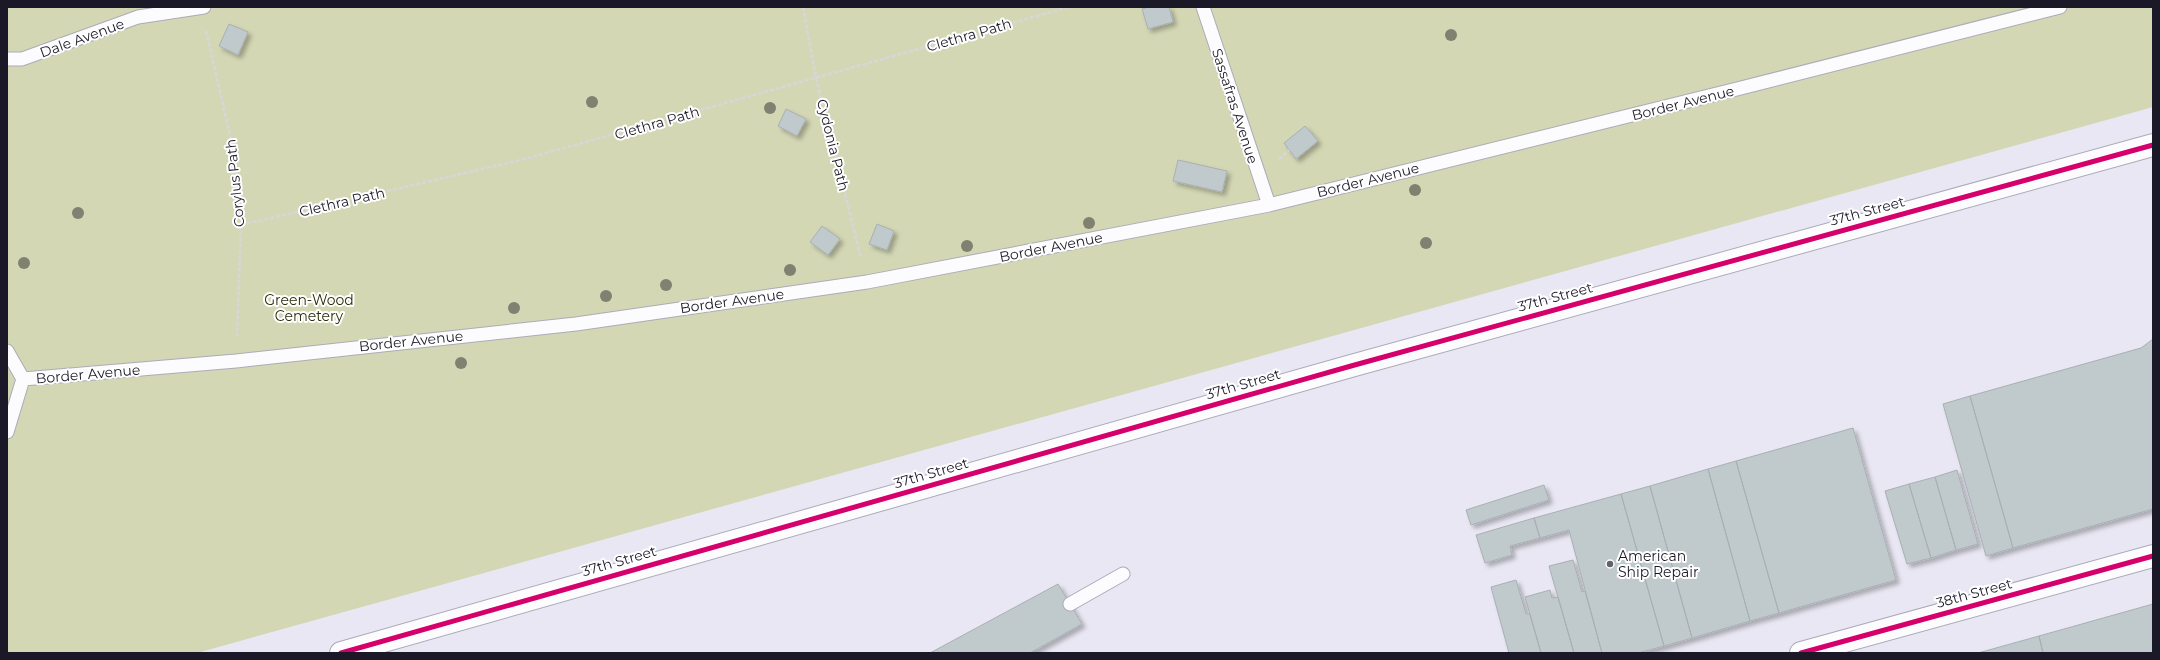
<svg xmlns="http://www.w3.org/2000/svg" width="2160" height="660" font-family="Montserrat,sans-serif">
  <defs>
    <filter id="shadow"><feDropShadow dx="3.5" dy="3.5" stdDeviation="2" flood-color="#0004"/></filter>
  </defs>
  <rect width="100%" height="100%" fill="#e8e7f3"/>
  <path fill="#d4d7b4" d="M7,7h2146v100l-1956,546h-190z"/>
  <path fill="#c0c9cb" stroke="#a8b0b3" filter="url(#shadow)" d="M1149,7h20l4,15 -25,7 -6,-20z
    M229,24l19,8 -10,23 -19,-9z
    M786,109l20,10 -9,17 -19,-10z
    M1305,126l13,15 -22,18 -12,-16z
    M1178,160l49,11 -5,21 -49,-11z
    M877,224l17,7 -7,19 -18,-6z
    M822,226l18,13 -12,16 -18,-13z
    M2153,339v170l-140,39 -43,-152 171,-48z
    M1970,396l43,152 -27,8 -43,-152z
    M1853,428l43,152 -117,33 -43,-152z
    M1736,461l43,152 -29,8 -42,-152z
    M1708,469l42,152 -58,17 -42,-152z
    M1957,470l21,74 -22,6 -21,-73z
    M1935,477l21,73 -25,8 -22,-74z
    M1909,484l22,74 -24,6 -22,-73z
    M1544,485l5,15 -78,25 -5,-15z
    M1650,486l42,152 -28,8 -43,-152z
    M1621,494l43,152 -26,7h-36l-33,-123 -29,8 -6,-20z
    M1534,518l6,20 -30,8 2,9 -27,8 -9,-28z
    M1573,560l9,32 3,-1 17,62h-28l-25,-87z
    M1516,580l10,34h4l11,39h-32l-18,-66z
    M1058,584l24,40 -52,29h-100z
    M1550,590l2,8 6,-1 16,56h-33l-16,-56z
    M2153,604v49h-110l-4,-17z
    M2039,636l4,17h-65z"/>
  <g fill="none" stroke-linecap="round" stroke-linejoin="round">
    <defs>
      <path id="service" d="M1203,7l66,198
        M7,59h15l116,-42 66,-10
        M7,351l16,28
        M23,379l213,-18 340,-37 291,-42 402,-77 468,-116 323,-82
        M7,432l16,-53
        M1070,604l53,-30"/>
      <path id="minor" d="M341,653l1010,-287 802,-221
        M1801,653l352,-97"/>
    </defs>
    <use href="#service" stroke="#adabb8" stroke-width="15"/>
    <use href="#minor" stroke="#adabb8" stroke-width="24"/>
    <path stroke="#d7d7da" stroke-width="2.5" stroke-dasharray="4 2" stroke-linecap="butt" d="M803,7l13,71 45,180
      M206,31l27,117 8,77 -4,111
      M1279,159l10,-9
      M241,225l280,-65 548,-153"/>
    <use href="#service" stroke="#fcfbfd" stroke-width="13"/>
    <use href="#minor" stroke="#fcfbfd" stroke-width="22"/>
    <defs>
      <path id="cycleway" d="M341,653l1010,-287 802,-221
        M1801,653l352,-97"/>
    </defs>
    <use href="#cycleway" stroke="#fff" stroke-width="8"/>
    <use href="#cycleway" stroke="#d6006c" stroke-width="5"/>
  </g>
  <g fill="#808171">
    <circle cx="1451" cy="35" r="6"/>
    <circle cx="592" cy="102" r="6"/>
    <circle cx="770" cy="108" r="6"/>
    <circle cx="1415" cy="190" r="6"/>
    <circle cx="78" cy="213" r="6"/>
    <circle cx="1089" cy="223" r="6"/>
    <circle cx="1426" cy="243" r="6"/>
    <circle cx="967" cy="246" r="6"/>
    <circle cx="24" cy="263" r="6"/>
    <circle cx="790" cy="270" r="6"/>
    <circle cx="666" cy="285" r="6"/>
    <circle cx="606" cy="296" r="6"/>
    <circle cx="514" cy="308" r="6"/>
    <circle cx="461" cy="363" r="6"/>
  </g>
  <circle fill="#63616e" stroke="#fff" stroke-width="1.5" cx="1610" cy="564" r="4"/>
  <g text-anchor="middle" dominant-baseline="central" stroke-width="4" stroke-linejoin="round" paint-order="stroke">
    <g font-size="14" fill="#1b1927" stroke="#fff">
      <text transform="translate(969 35) rotate(-16)">Clethra Path</text>
      <text transform="translate(82 38) rotate(-20)">Dale Avenue</text>
      <text transform="translate(1683 103) rotate(-14)">Border Avenue</text>
      <text transform="translate(1235 106) rotate(72)">Sassafras Avenue</text>
      <text transform="translate(657 123) rotate(-16)">Clethra Path</text>
      <text transform="translate(833 145) rotate(76)">Cydonia Path</text>
      <text transform="translate(1368 180) rotate(-14)">Border Avenue</text>
      <text transform="translate(235 183) rotate(-96)">Corylus Path</text>
      <text transform="translate(342 202) rotate(-13)">Clethra Path</text>
      <text transform="translate(1867 211) rotate(-15)">37th Street</text>
      <text transform="translate(1051 247) rotate(-11)">Border Avenue</text>
      <text transform="translate(1555 297) rotate(-15)">37th Street</text>
      <text transform="translate(732 301) rotate(-8)">Border Avenue</text>
      <text transform="translate(411 341) rotate(-6)">Border Avenue</text>
      <text transform="translate(88 374) rotate(-5)">Border Avenue</text>
      <text transform="translate(1243 384) rotate(-16)">37th Street</text>
      <text transform="translate(931 473) rotate(-16)">37th Street</text>
      <text transform="translate(619 561) rotate(-16)">37th Street</text>
      <text transform="translate(1974 593) rotate(-15)">38th Street</text>
    </g>
    <g font-size="14" fill="#2b2d07" stroke="#fff">
      <text x="309" y="300">Green-Wood<tspan x="309" dy="16">Cemetery</tspan></text>
    </g>
    <g font-size="14" fill="#1b1927" stroke="#fff" text-anchor="start">
      <text x="1618" y="556">American<tspan x="1618" dy="16">Ship Repair</tspan></text>
    </g>
  </g>
  <rect width="2160" height="660" fill="none" stroke="#1b1927" stroke-width="16"/>
</svg>
